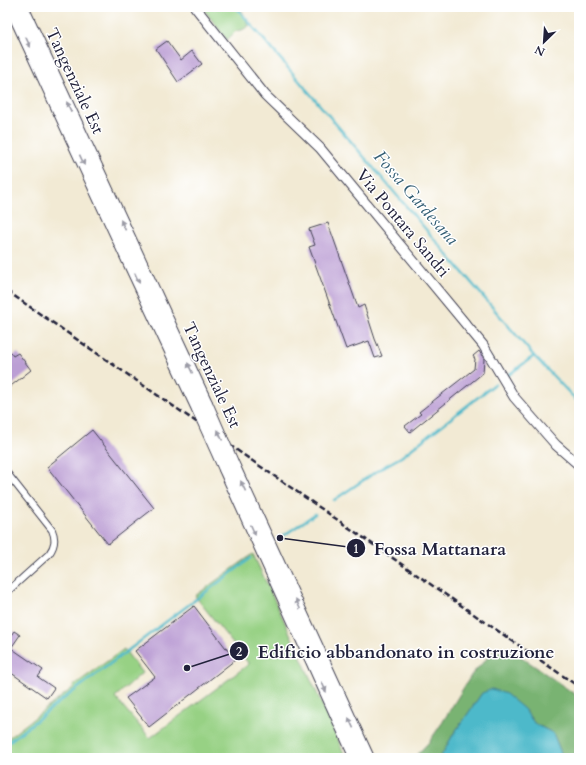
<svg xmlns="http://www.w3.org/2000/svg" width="586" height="765" font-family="Cardo,serif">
  <rect width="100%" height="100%" fill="#fff"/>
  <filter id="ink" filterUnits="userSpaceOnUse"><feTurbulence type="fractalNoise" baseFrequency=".025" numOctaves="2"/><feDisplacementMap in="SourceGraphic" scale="8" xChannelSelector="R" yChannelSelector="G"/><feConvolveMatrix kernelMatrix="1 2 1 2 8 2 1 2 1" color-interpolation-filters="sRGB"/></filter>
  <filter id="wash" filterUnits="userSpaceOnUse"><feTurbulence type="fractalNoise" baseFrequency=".012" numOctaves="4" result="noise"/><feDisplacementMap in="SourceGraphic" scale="16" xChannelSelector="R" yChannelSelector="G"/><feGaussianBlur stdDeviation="0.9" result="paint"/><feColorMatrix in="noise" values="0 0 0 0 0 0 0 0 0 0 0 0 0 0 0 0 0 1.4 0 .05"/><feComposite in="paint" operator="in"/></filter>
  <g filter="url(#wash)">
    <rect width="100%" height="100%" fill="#f2ead4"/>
    <path fill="#97d184" stroke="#5c7a60" d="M202,7h37l4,6 6,13 -7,4 -6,1 -9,9z
      M253,554l47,101 46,103h-339v-19l67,-52 -1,-1 51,-37 18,24 -27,24 35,41 99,-74 -54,-68z"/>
    <path fill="#79b372" stroke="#4e6a56" d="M513,651l66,46v50h-1l-3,6v5h-14l1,-3 -9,-22 -18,-9 -11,-15 -42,-16 -19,28 -9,12 -14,25h-26l15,-16 13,-19 30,-49 21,-22z"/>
    <path fill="#4db9ca" stroke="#386e82" d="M492,689l14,5 18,15 11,15 18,9 9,22 -1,3h-121l14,-25 9,-12 19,-28z"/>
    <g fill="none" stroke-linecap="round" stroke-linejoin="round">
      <path stroke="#4db9ca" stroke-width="2.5" d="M236,7l298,349 45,47
        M507,376l27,-20
        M334,500l49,-33 18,-10 94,-73
        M280,538l35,-24
        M7,743c19,-14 37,-29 55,-43 63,-48 126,-95 189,-142"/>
    </g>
    <g id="blocks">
      <path fill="#bb9ed4" d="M167,41l14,19 11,-9 10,13 -24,18 -22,-33z
        M328,223l30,85 6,-3 11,34 7,17 -7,2 -6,-17 -23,8 -37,-102 6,-2 -6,-16z
        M7,348l6,8 5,-3 13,17 -24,19z
        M479,351l5,8 -1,14 -73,59 -5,-6 16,-12 -2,-2 55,-43 1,-10 -2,-3z
        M92,430l62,78 -46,36 -61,-77z
        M194,606l41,54 -86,67 -23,-29 29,-21 -20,-26z
        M14,631l6,4 -9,13 32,22 -5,7 16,11 -7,10 -40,-28v-29z"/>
    </g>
  </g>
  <g filter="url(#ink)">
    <use href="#blocks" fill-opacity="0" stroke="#414052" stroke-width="1"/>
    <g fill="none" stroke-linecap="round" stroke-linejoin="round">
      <defs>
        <path id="street" d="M7,473l45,57c4,9 3,16 -3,24l-42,38"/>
        <path id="secondary" d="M195,7l70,88 55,53 163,197 31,52 42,48 23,20"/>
        <path id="highway" d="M11,7l117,253 70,149
          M22,7l184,396
          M234,467l134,291
          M225,469l131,289"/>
      </defs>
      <use href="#street" stroke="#414052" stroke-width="8"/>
      <use href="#secondary" stroke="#414052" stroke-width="11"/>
      <use href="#highway" stroke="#414052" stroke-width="14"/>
      <use href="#street" stroke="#fff" stroke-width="6"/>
      <use href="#secondary" stroke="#fff" stroke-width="9"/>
      <use href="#highway" stroke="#fff" stroke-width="12"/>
      <path stroke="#22223b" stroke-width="2.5" stroke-dasharray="6 3" stroke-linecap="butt" d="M7,291l572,396"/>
      <defs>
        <path id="highway-bridge" d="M206,403l28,64
          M198,409l27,60"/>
      </defs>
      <use href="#highway-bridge" stroke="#414052" stroke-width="14" stroke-linecap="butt"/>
      <use href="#highway-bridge" stroke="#fff" stroke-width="12"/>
    </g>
    <defs><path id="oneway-solid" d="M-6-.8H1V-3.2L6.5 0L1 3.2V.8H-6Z"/></defs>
    <g fill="#9c9ca7">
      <use href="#oneway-solid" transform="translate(28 42) rotate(65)"/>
      <use href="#oneway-solid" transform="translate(69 107) rotate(-115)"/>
      <use href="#oneway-solid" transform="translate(82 160) rotate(65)"/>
      <use href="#oneway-solid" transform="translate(123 225) rotate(-115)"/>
      <use href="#oneway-solid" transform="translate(137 278) rotate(65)"/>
      <use href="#oneway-solid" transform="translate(190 368) rotate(-115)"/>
      <use href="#oneway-solid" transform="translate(220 435) rotate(-114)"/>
      <use href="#oneway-solid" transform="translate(243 486) rotate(-115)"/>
      <use href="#oneway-solid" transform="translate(253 530) rotate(66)"/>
      <use href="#oneway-solid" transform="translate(298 604) rotate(-114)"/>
      <use href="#oneway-solid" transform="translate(324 687) rotate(66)"/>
      <use href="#oneway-solid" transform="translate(351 723) rotate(-115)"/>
    </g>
  </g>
  <g text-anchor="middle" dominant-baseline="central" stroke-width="3" stroke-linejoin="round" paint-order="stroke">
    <g font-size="17" fill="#22223b" stroke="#fff">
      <text transform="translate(75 81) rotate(65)">Tangenziale Est</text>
      <text transform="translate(403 223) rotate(50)">Via Pontara Sandri</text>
      <text transform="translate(212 375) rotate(65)">Tangenziale Est</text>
    </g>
    <g font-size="18" font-style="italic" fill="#335e74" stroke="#fff">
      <text transform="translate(416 198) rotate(49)">Fossa Gardesana</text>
    </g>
  </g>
  <path fill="none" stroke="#22223b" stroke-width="1.5" d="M280 538L356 548M187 668L239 651"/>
  <g fill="#22223b" stroke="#fff" stroke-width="1.5">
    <circle cx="280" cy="538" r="4"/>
    <circle cx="187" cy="668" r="4"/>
    <circle cx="356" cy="548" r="10"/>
    <circle cx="239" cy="651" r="10"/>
  </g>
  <g font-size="12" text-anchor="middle" font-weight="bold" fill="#fff">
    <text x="356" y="553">1</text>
    <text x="239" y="656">2</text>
  </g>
  <g font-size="18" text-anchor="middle" font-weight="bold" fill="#22223b" stroke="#fff" stroke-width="3" stroke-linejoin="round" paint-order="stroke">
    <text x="440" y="555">Fossa Mattanara</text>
    <text x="406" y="658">Edificio abbandonato in costruzione</text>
  </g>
  <rect width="586" height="765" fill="none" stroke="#fff" stroke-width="24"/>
  <g transform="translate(544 42) rotate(205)" stroke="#ffffff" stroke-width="3" paint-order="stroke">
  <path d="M0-3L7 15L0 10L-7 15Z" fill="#22223b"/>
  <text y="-6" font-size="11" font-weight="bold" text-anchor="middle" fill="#22223b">N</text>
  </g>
</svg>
